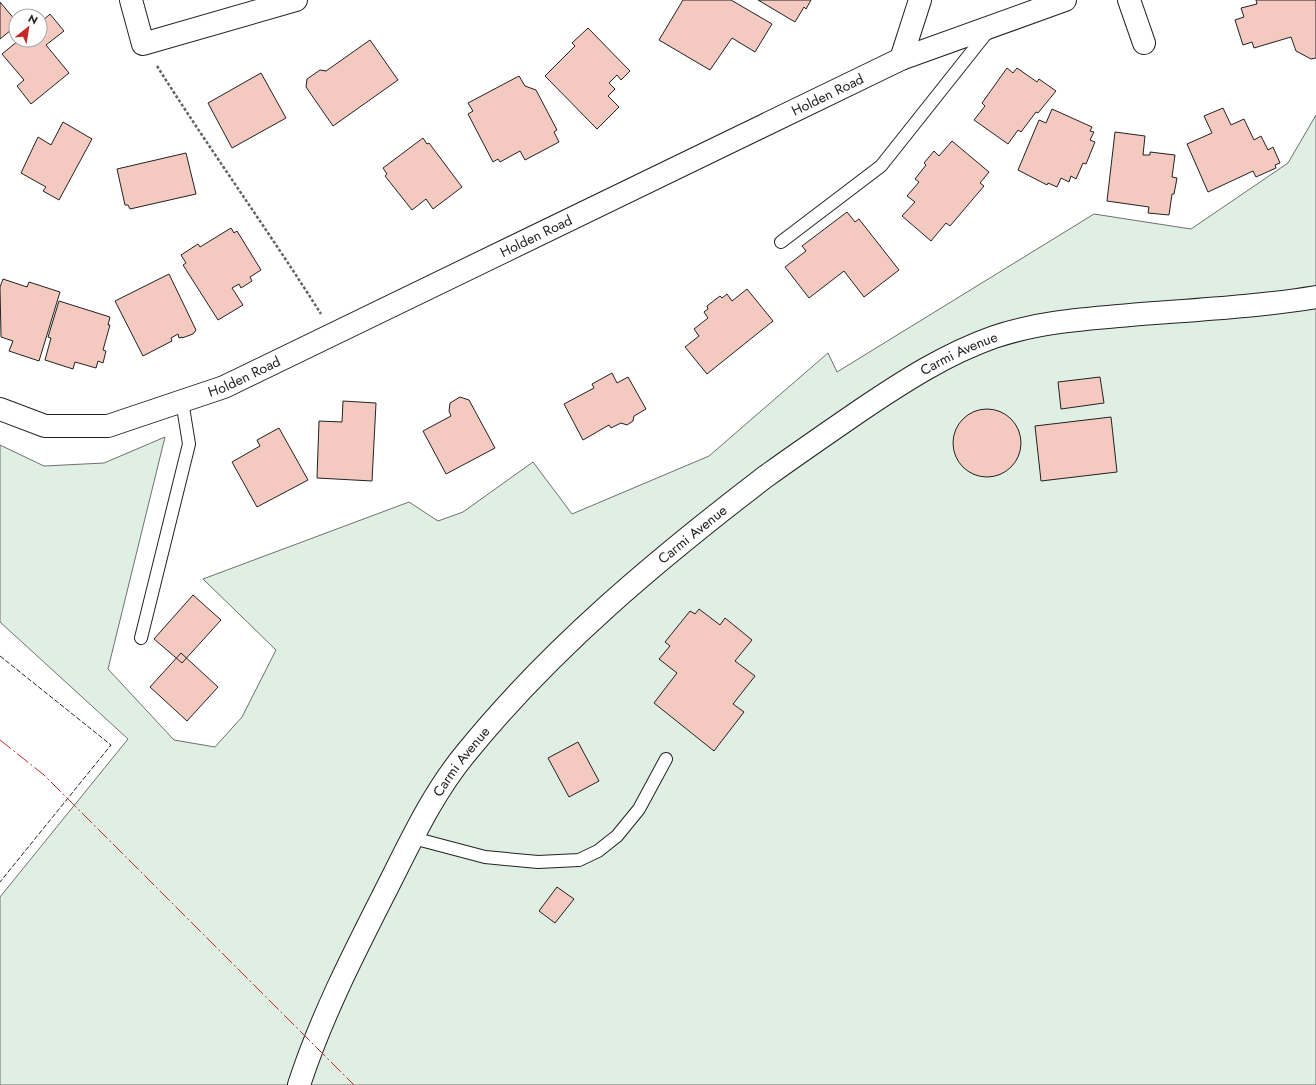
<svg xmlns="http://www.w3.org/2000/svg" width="1316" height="1085" font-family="Jost,sans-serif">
  <rect width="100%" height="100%" fill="#fff"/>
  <path fill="#e0efe3" stroke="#6f6f6f" d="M1316,115v970h-1316v-188l128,-158 -128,-117v-177l44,21 60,-3 61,-26 -57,232 66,71 41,7 27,-30 34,-67 -73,-71 206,-77 29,19 25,-9 70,-50 39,52 137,-58 119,-103 9,19 257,-158 97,15 97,-66z"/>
  <path fill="#f3c9c0" stroke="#222" d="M683,0h48l41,24 -17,28 -23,-14 -22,32 -51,-30z
    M758,0h53l-5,9 -2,-2 -9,15z
    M1256,0h60v58l-5,1 -15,-8 -5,-14 -37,11 -2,-6 -9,3 -8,-25 9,-3 -3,-9 16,-4z
    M0,2l16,19v5l-16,13z
    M50,14l14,17 -18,14 23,28 -38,31 -14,-18 7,-6 -22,-26 17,-14h21v-17z
    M588,28l42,43 -9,9 -4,-5 -8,8 6,6 -7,7 11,11 -22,22 -52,-53 30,-30 -3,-3z
    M370,40l28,40 -65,46 -27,-39 1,-8 13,-9 6,1z
    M1007,68l6,5 4,-5 20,14 2,-3 17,12 -18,22 -2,-1 -15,20 -3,-2 -10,14 -34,-24 11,-14 -3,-3z
    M261,73l25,45 -54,30 -24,-45z
    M519,76l6,10 11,4 21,40 -3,2 5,10 -34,18 -5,-9 -20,11 -2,-3 -5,3 -25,-48 5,-3 -5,-8z
    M1223,108l8,17 13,-6 10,21 7,-4 7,14 5,-3 7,16 -5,2 1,3 -20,9 -3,-6 -45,21 -21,-48 25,-11 -8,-17z
    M1052,109l40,18 -2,4 4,1 -4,8 5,2 -9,22 -3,-1 -7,16 -5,-3 -2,6 -8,-4 -4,9 -9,-4 -1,2 -29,-15 21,-50 7,3z
    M63,122l29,17 -33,61 -16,-9 3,-4 -25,-14 17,-36 13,8z
    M1115,132l30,4 -2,19h7v-3l25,3 -3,22 5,1 -3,16h-2l-3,21 -21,-2 1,-6 -42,-6z
    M423,138l4,6 2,-1 33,44 -29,22 -7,-10 -14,11 -27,-34 2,-2 -4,-6z
    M952,141l37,31 -9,11 4,3 -34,40 -4,-3 -15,18 -29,-25 13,-14 -8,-6 12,-14 -4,-3 11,-14 -2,-2 10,-12 5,5z
    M186,153l10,41 -66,15 -2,-4h-3l-8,-36z
    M847,212l8,10 4,-3 40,51 -35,27 -20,-26 -35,27 -24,-31 21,-16 -4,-5z
    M231,228l3,5 3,-2 24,39 -11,7 2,4 -11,7 -2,-4 -7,4 11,17 -25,15 -35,-55 3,-2 -5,-8 17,-11 2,3z
    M169,274l27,56 -3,4 -11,4v-1l-3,1 -1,-4 -7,4 1,3 -29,15 -28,-55z
    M3,279l24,8 2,-5 31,10 -21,69 -30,-10 4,-10 -12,-4 -1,-50z
    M747,289l26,32 -66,53 -22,-27 14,-11 -5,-7 14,-11 -4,-6 4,-3 -1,-3 13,-10 2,2 5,-4 5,7z
    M59,301l51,16 -2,8h2l-7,25 3,1 -3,12 -5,-2 -2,7 -21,-6 -2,7 -28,-9 6,-22 -3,-1z
    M612,373l5,10 11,-6 18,32 -12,7 -1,5 -6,4 -6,-2 -10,5 -2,-3 -26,15 -19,-36 30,-16 -2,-4z
    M1100,377l4,26 -43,6 -3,-27z
    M460,397l9,3 26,48 -49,26 -23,-43 28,-15 -2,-5 1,-8z
    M343,401l33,2 -4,78 -55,-3 2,-57 23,1z
    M953 443a34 34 0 1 1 68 0a34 34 0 1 1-68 0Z
    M1111,417l6,55 -76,9 -6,-55z
    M279,428l29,52 -51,27 -25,-45 28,-16 -3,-6z
    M193,595l28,25 -39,43 -28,-24z
    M699,609l21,16 5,-7 27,22 -17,21 20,15 -22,28 11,8 -30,39 -60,-48 23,-30 -18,-14 11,-13 -5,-4 25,-31 5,3z
    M181,653l37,34 -31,34 -37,-34z
    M578,742l21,39 -30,16 -21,-39z
    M557,887l17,12 -19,24 -16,-12z"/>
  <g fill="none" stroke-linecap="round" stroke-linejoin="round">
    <defs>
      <path id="lane" d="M781,242l100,-76 108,-136
        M141,638l48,-194 -7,-43
        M413,838l72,19 53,5 41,-2 19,-9 19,-15 22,-27 27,-50"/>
      <g id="street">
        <path d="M131,0l12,44 153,-44"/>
        <path d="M1129,0l15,43"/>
        <path d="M901,59l19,-59"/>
        <path id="s1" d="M0,409l45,17h63l116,-39 677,-328 164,-59"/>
      </g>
      <g id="secondary">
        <path id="s2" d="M299,1085c22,-68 55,-132 87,-195 24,-47 46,-96 80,-137 86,-106 192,-194 299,-276 32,-23 64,-45 96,-67 43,-29 85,-56 133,-73 44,-15 91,-18 136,-22 62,-5 125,-8 186,-18"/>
      </g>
    </defs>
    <use href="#lane" stroke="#222" stroke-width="14"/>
    <use href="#street" stroke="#222" stroke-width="24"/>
    <use href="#secondary" stroke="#222" stroke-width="24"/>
    <path stroke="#646464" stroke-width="2.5" stroke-dasharray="3 2" stroke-linecap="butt" d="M157,66c53,84 111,164 164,248"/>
    <use href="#lane" stroke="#fff" stroke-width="12"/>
    <use href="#street" stroke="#fff" stroke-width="22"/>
    <use href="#secondary" stroke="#fff" stroke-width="22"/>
    <path stroke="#222" stroke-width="1" stroke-dasharray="5 2" stroke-linecap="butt" d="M0,656l111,89 -111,137"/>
    <path stroke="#c62828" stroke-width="1" stroke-dasharray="14 3 2 3" stroke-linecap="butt" d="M0,740l44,35 310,310"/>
  </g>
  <g text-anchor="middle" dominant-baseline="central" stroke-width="3" stroke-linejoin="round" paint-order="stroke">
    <g font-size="14" fill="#222" stroke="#fff">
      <text stroke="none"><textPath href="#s1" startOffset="904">Holden Road</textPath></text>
      <text stroke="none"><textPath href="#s1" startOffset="580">Holden Road</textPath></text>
      <text stroke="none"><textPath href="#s2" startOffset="1011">Carmi Avenue</textPath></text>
      <text stroke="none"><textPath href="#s1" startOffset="256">Holden Road</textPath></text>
      <text stroke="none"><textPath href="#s2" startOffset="688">Carmi Avenue</textPath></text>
      <text stroke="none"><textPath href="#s2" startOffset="363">Carmi Avenue</textPath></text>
    </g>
  </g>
  <g transform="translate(28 28) rotate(30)"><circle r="19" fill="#ffffff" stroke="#a7a7a7"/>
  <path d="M0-3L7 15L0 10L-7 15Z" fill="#c62828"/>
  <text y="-6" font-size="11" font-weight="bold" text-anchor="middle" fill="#222222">N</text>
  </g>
</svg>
